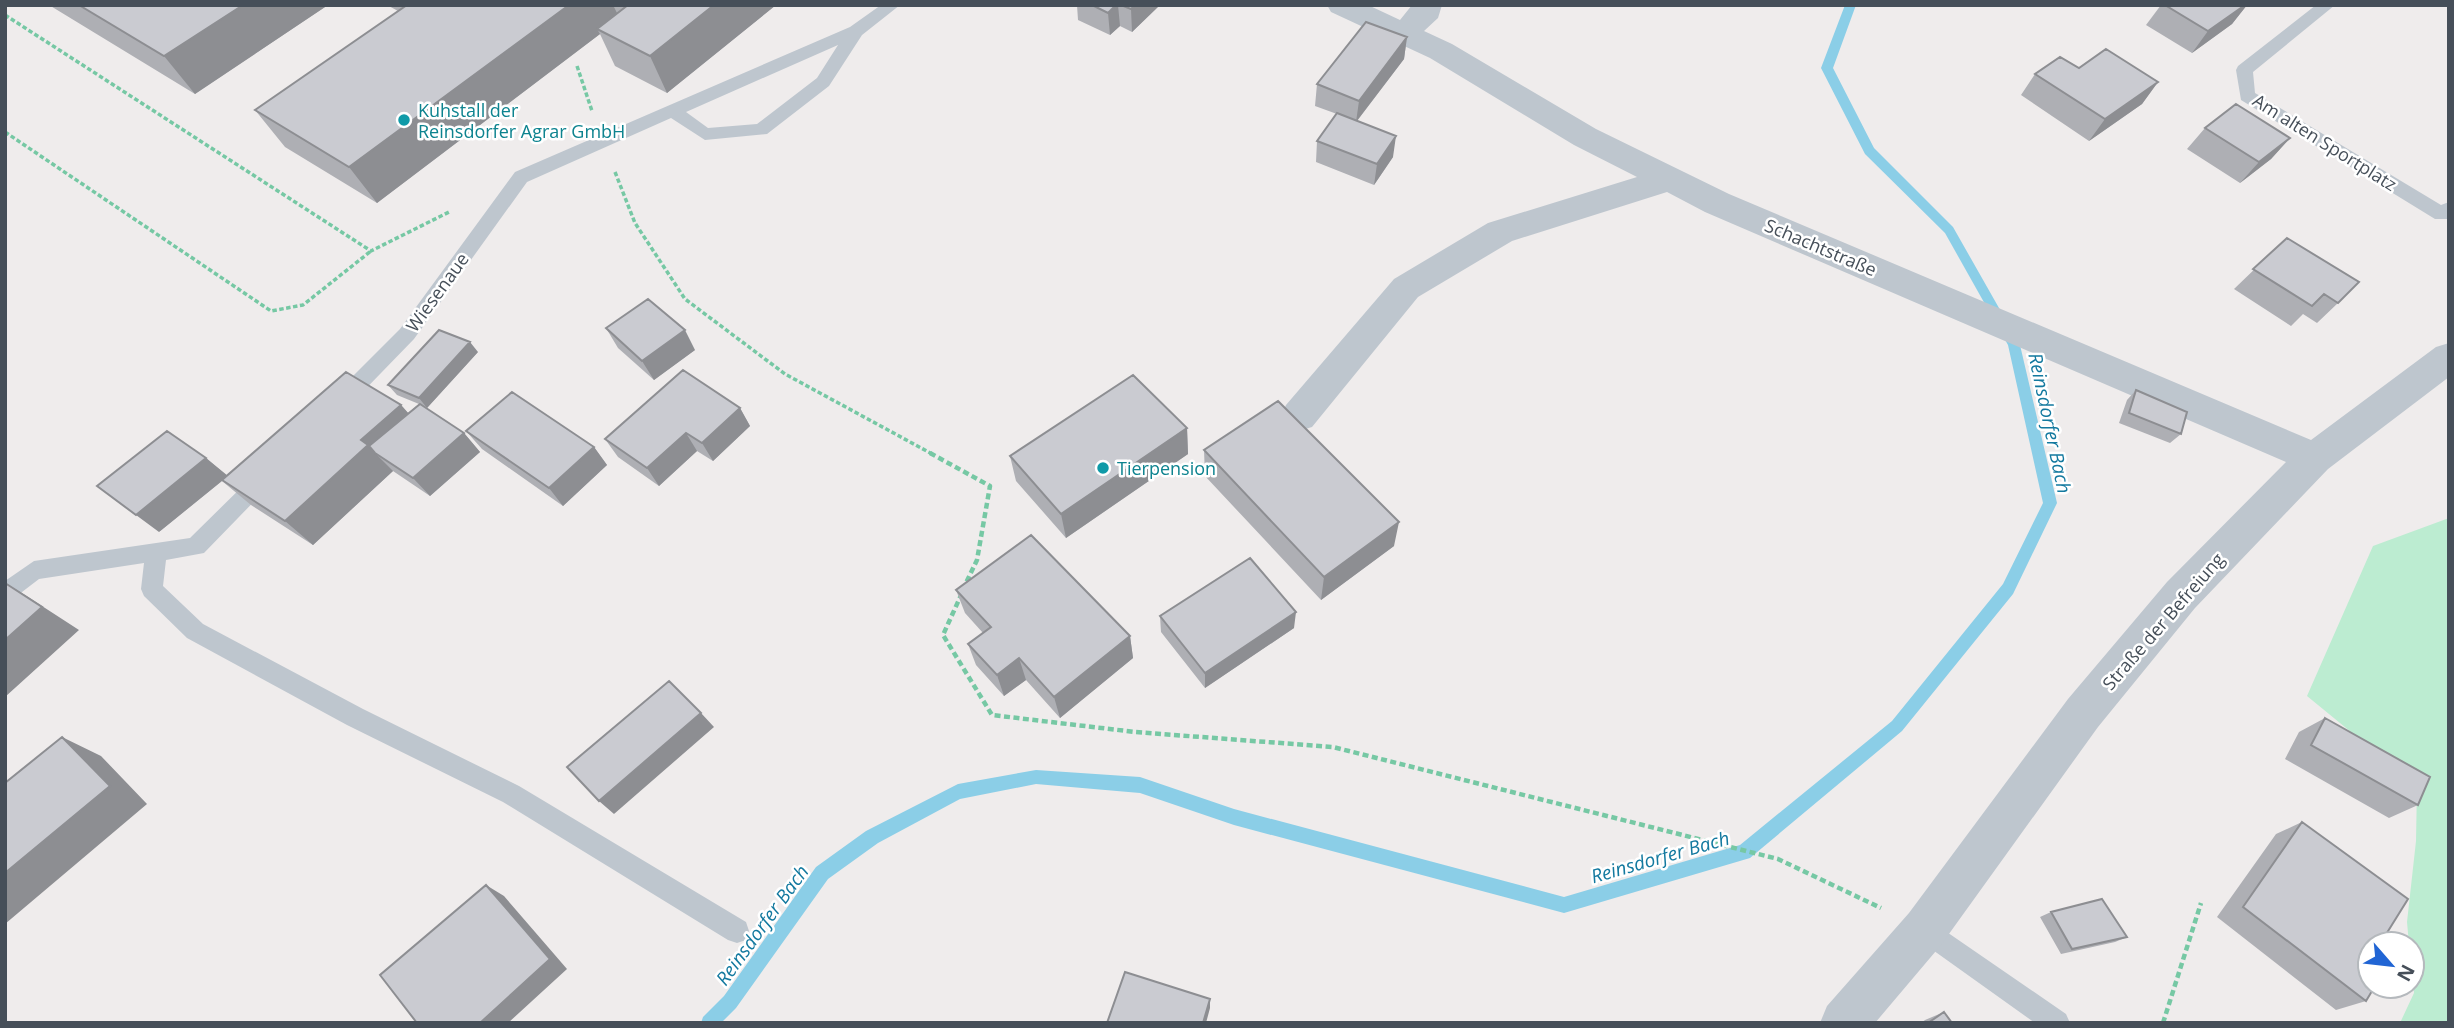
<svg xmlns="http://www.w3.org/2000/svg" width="2454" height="1028" font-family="'Open Sans',sans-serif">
  <rect width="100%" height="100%" fill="#efecec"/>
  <path fill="#bcecd1" d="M2449,518v505h-49l14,-30 -2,-49h-3l-2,-22 9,-81 1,-55 -110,-90 66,-150z"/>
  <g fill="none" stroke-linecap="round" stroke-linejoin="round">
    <path fill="#8bcee7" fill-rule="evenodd" d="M1845,5h11l-23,63 41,80 79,79 67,118 37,158 -44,91 -111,137 -152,127 -186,55 -330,-88 -94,-32 -104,-9 -76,15 -82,44 -50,36 -92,129 -15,15h-20l2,-6 21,-21 92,-129 50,-36 92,-47 78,-14 104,7 94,32 330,88 176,-52 152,-124 111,-137 40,-81 -35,-158 -63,-112 -80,-79 -44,-86z"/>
    <path stroke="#76c8a4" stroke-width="3.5" stroke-dasharray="4.5 2.5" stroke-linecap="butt" d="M5,15l366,236 80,-40
      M577,66l15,45
      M5,132l266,179 32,-6 68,-54
      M615,172l20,51 50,76 100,75 149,81"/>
    <path stroke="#76c8a4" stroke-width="4.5" stroke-dasharray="6 3.5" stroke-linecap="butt" d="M930,453l60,33 -13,74 -12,25
      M962,593l-19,42 49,80 143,17 198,15 445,112 103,49
      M2163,1023l38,-120"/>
    <path fill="#bec6ce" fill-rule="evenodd" d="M881,5h19l-38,30 -33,51 -62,48 -62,6 -34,-22 -144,64 -113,157 -66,68h-14l-3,-6 3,-6 66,-66 115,-157 335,-145zM838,45l-21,33 -60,46 -49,4 -22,-16z
      M2316,5h19l-82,67 2,21 186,112 8,-3 -2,17h-12l-194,-119 -5,-30 2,-4z
      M264,469l7,3 3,6 -3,6 -67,69 -38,7 -3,26 40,38 160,85 156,77 227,136 3,9 -3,9 -9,3 -9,-3 -225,-138 -156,-77 -160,-87 -43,-42 -3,-7 3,-26 -105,16 -34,26v-24l29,-20 156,-23 67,-66z
      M1925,917l141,97 4,9h-35l-119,-85 -3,-9 3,-9z"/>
    <path fill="#bec6ce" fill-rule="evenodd" d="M1327,5h41l32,15 12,-15h30l-4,13 -14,13 28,13 144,85 133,65 582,246 125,-93 13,-4v34l-121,92 -133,139 -97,119 -157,218 -66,78h-55l7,-17 82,-93 159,-214 99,-117 119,-120 -581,-250 -38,-20 -155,49 -94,56 -106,130 -13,4 -13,-4 -5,-11 5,-11 108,-126 94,-56 149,-46 -63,-32 -144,-87 -99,-46z"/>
  </g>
  <path fill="#aeafb4" d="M49,5h279l-133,89z
    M387,5h389l-109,88 -52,-27 -15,-32 -223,169 -92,-56 -30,-37 143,-99z
    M1077,5h83l-28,27 -12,-6 -10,9 -32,-15z
    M2161,5h86l-15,19 -40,29 -46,-28z
    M1407,37l-3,22 -47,62 36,36 -19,28 -58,-23 1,-21 20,-27 -22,-8 2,-22z
    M2079,68l79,14 -16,22 -53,37 -68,-46 14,-21z
    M2205,128l85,10 -19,21 -31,24 -53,-34z
    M2287,238l51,65 -21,20 -14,-9 -12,12 -57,-37z
    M606,328l89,22 -41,30 -36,-32z
    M478,352l-51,56 -4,-2 41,27 16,19 -50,44 -37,-25 -80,74 -62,-40 -29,-24 -63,51 47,-74 21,18 174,-71 7,8 11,-9 -22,-9 -9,-10z
    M2136,390l45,44 -11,9 -51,-20 8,-23z
    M740,408l10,18 -37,35 -16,-10 -38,35 -41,-29 -13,-18z
    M1187,428l1,26 -122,84 -50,-57 -6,-25z
    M466,431l128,16 13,18 -44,41 -81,-57z
    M1204,450l190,96 -73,54 -116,-124z
    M956,590l174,46 3,22 -73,60 -34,-38 -22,16 -28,-31 -8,-21 15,-11 -18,-20z
    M1160,616l134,12 -89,60 -44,-56z
    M2325,718l93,87 -29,13 -104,-59 14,-27z
    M2302,822l68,122 -4,57 -30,9 -119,-93 59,-83z
    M2051,912l76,25 -12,5 -54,12 -21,-37z
    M1944,1012l8,11h-31l4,-3z"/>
  <path fill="#8d8e92" d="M243,5h85l-133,89 -31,-38z
    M569,5h44l7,14 -23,10 3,5 -223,169 -28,-36z
    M714,5h62l-109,88 -17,-37z
    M1116,5h2l2,21 -10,9 -2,-22z
    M1135,5h25l-28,27 -1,-23z
    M2245,5h2l-15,19 -40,29 16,-22z
    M1407,37l-3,22 -48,63 3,-21z
    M2158,82l-16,22 -53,37 16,-22z
    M1396,136l-3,21 -19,28 3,-21z
    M2290,138l-19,21 -31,24 19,-21z
    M685,330l10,20 -41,30 -12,-19z
    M470,342l8,10 -51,56 -8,-10z
    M401,405l24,27 -50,21 18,18 -80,74 -28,-24 76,-81z
    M740,408l10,18 -37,35 -11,-18z
    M1187,428l1,26 -122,84 -5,-24z
    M464,433l16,19 -50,44 -17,-18z
    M686,433l11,18 -38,35 -12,-18z
    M594,447l13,18 -44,41 -14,-18z
    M206,458l22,18 -69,56 -23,-17z
    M1399,522l-5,24 -73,54 3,-23z
    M5,583l20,12 54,35 -74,67z
    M1296,612l-2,16 -89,60v-15z
    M1130,636l3,22 -73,60 -6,-21z
    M1019,658l7,22 -22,16 -7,-21z
    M701,713l13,14 -100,87 -15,-13z
    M62,737l39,19 46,48 -142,120v-51z
    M486,885l18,11 63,73 -59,54h-28z
    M1210,999v9l-4,15h-3z"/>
  <path fill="#cacbd1" stroke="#8d8e92" stroke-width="2" d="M79,5h164l-79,51z
    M407,5h162l-220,162 -94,-57z
    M628,5h86l-64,51 -53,-27z
    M1092,5h24l-8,8z
    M1121,5h14l-4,4z
    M2165,5h80l-37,26z
    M1366,22l41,15 -48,64 -42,-17z
    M2106,49l52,33 -53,37 -70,-45 25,-17 19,11z
    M2236,104l54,34 -31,24 -54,-34z
    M1337,113l59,23 -19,28 -60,-23z
    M2287,238l72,44 -21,21 -14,-9 -12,12 -59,-37z
    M648,299l37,31 -43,31 -36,-33z
    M439,330l31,12 -51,56 -31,-13z
    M683,370l57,38 -38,35 -16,-10 -39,35 -42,-29z
    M346,372l55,33 -40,35 7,5 -83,76 -63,-41z
    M1133,375l54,53 -126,86 -51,-58z
    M2136,390l51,22 -6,22 -52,-21z
    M512,392l82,55 -45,41 -83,-57z
    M1278,401l121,121 -75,55 -120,-127z
    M420,404l44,29 -51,45 -38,-25 -6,-7z
    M167,431l39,27 -70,57 -39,-29z
    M1031,535l99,101 -76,61 -35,-39 -22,17 -29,-31 23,-17 -35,-37z
    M1250,558l46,54 -91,61 -45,-57z
    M5,583l37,24 -37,33z
    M669,681l32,32 -102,88 -32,-34z
    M2325,718l105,59 -12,28 -107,-60z
    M62,737l48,49 -105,87v-90z
    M2302,822l106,77 -28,45h-10v42h5l-9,15 -123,-94z
    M486,885l64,74 -70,64h-63l-37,-48z
    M2102,899l25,38 -55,12 -21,-37z
    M1125,972l85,27 -7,24h-96z
    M1944,1012l8,11h-24z"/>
  <g fill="#0f9aa8" stroke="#fff" stroke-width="2.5">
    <circle cx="404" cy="120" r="7"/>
    <circle cx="1103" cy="468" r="7"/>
  </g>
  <g text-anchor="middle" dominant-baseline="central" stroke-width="5" stroke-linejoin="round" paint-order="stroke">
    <g font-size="18" fill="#0d838f" stroke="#fff" text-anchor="start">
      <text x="418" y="110">Kuhstall der<tspan x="418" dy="21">Reinsdorfer Agrar GmbH</tspan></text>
      <text x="1117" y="468">Tierpension</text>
    </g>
    <g font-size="18" fill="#464f59" stroke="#fff">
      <text transform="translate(2325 142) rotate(32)">Am alten Sportplatz</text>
      <text transform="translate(1821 247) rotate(23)">Schachtstraße</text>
      <text transform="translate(437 292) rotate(-54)">Wiesenaue</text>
      <text transform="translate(2163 621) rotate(-49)">Straße der Befreiung</text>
    </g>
    <g font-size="19" font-style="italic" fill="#13799f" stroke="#fff">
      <text transform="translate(2050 423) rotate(78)">Reinsdorfer Bach</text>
      <text transform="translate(1660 857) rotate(-16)">Reinsdorfer Bach</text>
      <text transform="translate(762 925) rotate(-54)">Reinsdorfer Bach</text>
    </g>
  </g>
  <rect width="2454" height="1028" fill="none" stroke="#464f59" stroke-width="14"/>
  <g transform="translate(2391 965) rotate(118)"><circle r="33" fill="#ffffff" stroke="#b5b9bd" stroke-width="2"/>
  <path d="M0-5L12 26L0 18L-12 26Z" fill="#2165d4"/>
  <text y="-10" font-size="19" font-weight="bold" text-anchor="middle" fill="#464f59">N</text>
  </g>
</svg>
